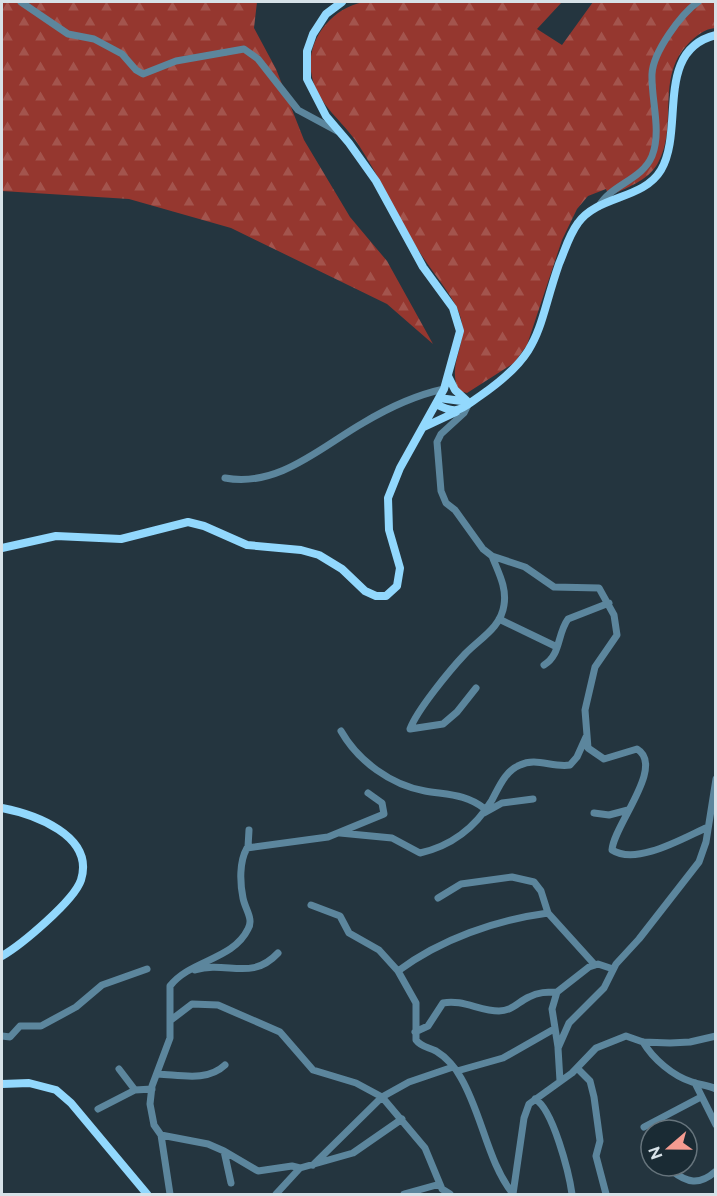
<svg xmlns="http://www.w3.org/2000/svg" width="717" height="1196" font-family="Raleway,sans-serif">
  <defs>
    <pattern id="forest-firs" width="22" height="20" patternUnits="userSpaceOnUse" patternTransform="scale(1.5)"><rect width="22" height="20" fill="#95372f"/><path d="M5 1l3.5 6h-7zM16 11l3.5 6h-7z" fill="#a3544d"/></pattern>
  </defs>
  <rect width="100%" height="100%" fill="#24353f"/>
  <path fill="url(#forest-firs)" d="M2,2h255l-3,26 22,41 28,71 46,77 37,44 46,83 -46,-40 -156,-76 -102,-29 -127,-8z
    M363,2h199l-25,27 25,16 31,-43h122v26c-11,1 -19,8 -27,16 -33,34 -9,82 -30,119 -10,18 -32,25 -49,33l-3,-7 -18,7 -11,13 -15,31 -35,105 -13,18 -47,30 -8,-2c-15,-32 17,-49 -4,-87 -12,-21 -29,-40 -41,-61 -19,-32 -35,-67 -56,-99 -15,-23 -40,-39 -46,-67 -8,-35 18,-68 51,-75z"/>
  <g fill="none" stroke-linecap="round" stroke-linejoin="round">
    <path stroke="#5c869d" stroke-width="7" d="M21,2l47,32 26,5 28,15 14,16 7,4 33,-13 68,-12 14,10 40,51 39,21
      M599,206c13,-22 43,-26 53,-50 10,-25 -1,-56 0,-82 1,-22 29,-60 46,-72
      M469,403l-5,10 -23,21 -4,8 4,49 5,12 9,7 28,39 9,7 33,11 29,20 45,1 15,27 3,20 -22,32 -10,43 3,38 16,11 33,-10c29,17 -24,77 -25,101 25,16 73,-13 96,-23
      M225,478c53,10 96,-31 138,-55 25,-15 53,-28 81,-34
      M499,619l58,28
      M544,665c17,-10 13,-31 24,-46l41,-16
      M476,688l-19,24 -14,12 -33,5c7,-19 40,-59 55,-75 14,-15 36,-26 39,-49 3,-18 -6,-33 -12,-49
      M341,731c17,30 50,54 84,60 23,4 41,3 60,18
      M484,813l18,-10 31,-4
      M594,813l15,2 19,-5
      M340,833l52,5 28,15c31,-7 55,-25 72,-53 7,-13 13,-29 28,-35 16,-8 33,3 50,0l7,-8 9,-20
      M248,847l1,-17
      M438,898l23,-14 51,-7 22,5 7,9 7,22 47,52
      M311,905l29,11 9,17 30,17 19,21 18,32v37c5,7 12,7 20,11 10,6 20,17 25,27 21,36 27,85 52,116
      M195,970c32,-10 56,12 83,-17
      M398,971c43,-32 98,-51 150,-58
      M171,1020l21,-16 26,1 62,27 33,38 43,13 26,14 27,-15 44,-15
      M415,1032l13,-6 15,-23c19,-4 37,8 56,8 13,0 19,-9 30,-14 9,-5 18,-5 28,-5
      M2,1036l8,1 10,-11h21l35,-19 26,-22 45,-16
      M643,1042c10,17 30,34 49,40 8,3 16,3 24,7
      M558,1047l-6,-38 5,-17 32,-25 9,-3 15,5
      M577,1068l13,13 4,16 6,44 -4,15 10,38
      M119,1069l16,21
      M457,1071l46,-13 51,-29
      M158,1074c23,1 49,8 67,-9
      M560,1081l-2,-33 11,-25 35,-35 12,-24 23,-25 60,-77 7,-20 10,-63
      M695,1083l21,42
      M535,1099c18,10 34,74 37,95
      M98,1109l37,-19 17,-1
      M644,1127l57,-30
      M161,1135l47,9 16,7 7,32
      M224,1151l34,20 34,-5 8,2
      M313,1165l69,-68 43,51 17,41 8,5
      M671,1170c16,13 28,16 45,1
      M170,1194l-9,-59 -7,-10 -4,-21 2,-18 18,-48v-52c20,-26 63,-26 78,-57 6,-10 -3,-20 -5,-31 -3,-15 -4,-36 4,-50l81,-11 56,-23 -2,-11 -14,-10
      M276,1194l24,-26 53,-15 49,-34
      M404,1194l36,-10
      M513,1194l11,-76 5,-14 43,-31 24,-25 30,-12 17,6 27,1 20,-1 26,-6"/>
    <path stroke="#92d8fd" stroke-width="8" d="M448,376l7,14 12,11
      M439,398l30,4
      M436,404c22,12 25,5 44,-8 64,-44 56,-66 79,-132 6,-14 10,-29 19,-41 20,-28 65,-23 83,-53 24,-41 -7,-120 55,-135
      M424,427l32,-15
      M2,548l54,-12 65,3 67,-17 16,4 43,19 54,5 18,5 23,14 23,22 11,5h10l11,-10 3,-18 -11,-38 -1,-32 12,-30 44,-79 16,-58 -7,-23 -30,-41 -47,-86 -27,-38 -23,-27 -19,-37v-28l6,-17 13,-20 16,-12
      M2,808c31,6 93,27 79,72 -7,21 -60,65 -79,76
      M2,1084l27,-1 27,7 15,13 76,91"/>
  </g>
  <rect width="717" height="1196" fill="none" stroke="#d7e2e8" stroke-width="6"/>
  <g transform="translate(669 1148) rotate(250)"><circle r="28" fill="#1a2b34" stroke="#66747c" stroke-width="1.5"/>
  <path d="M0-4.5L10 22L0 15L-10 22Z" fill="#f59c91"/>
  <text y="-9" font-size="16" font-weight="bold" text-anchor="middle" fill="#d7e2e8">N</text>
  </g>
</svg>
